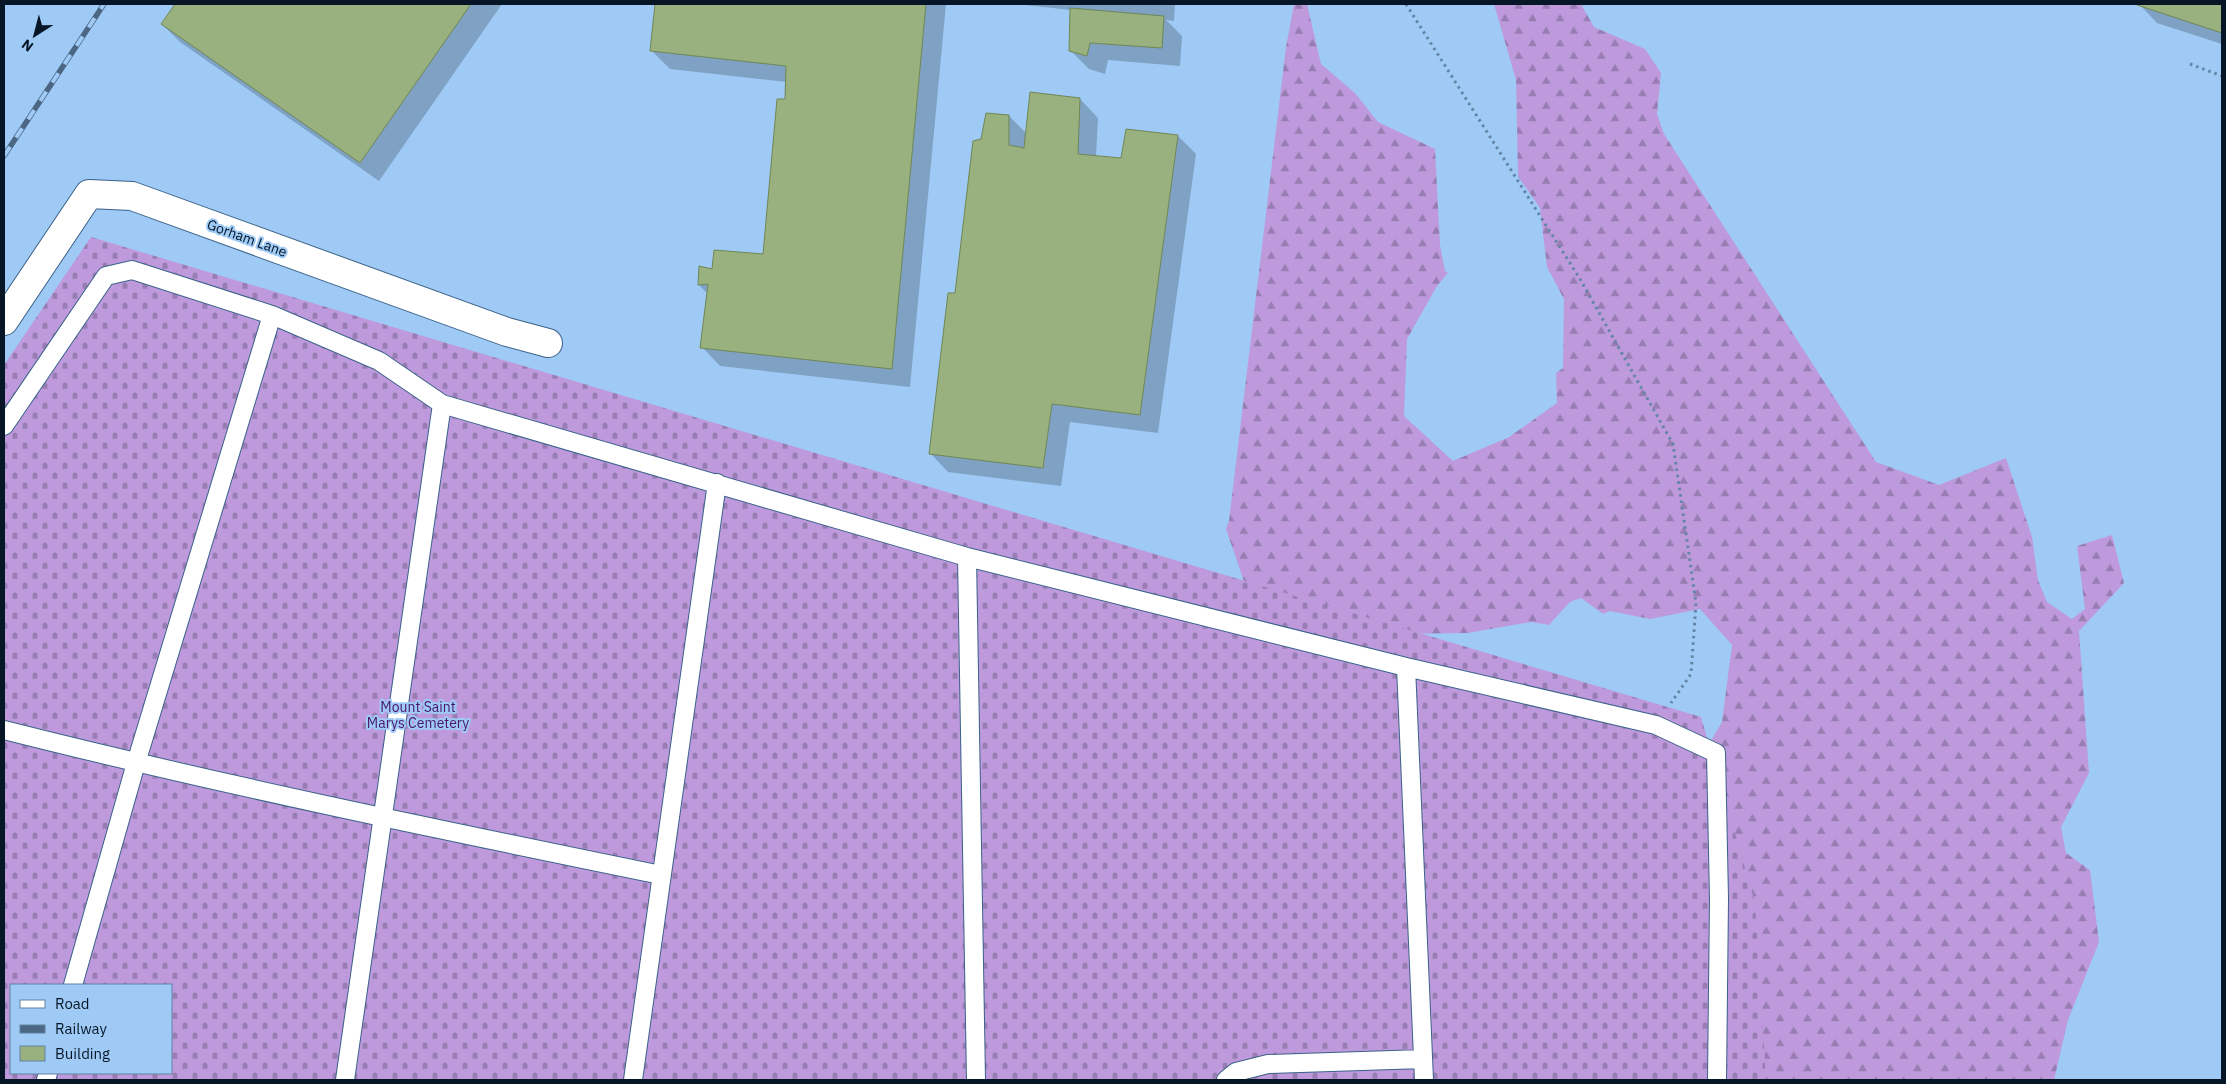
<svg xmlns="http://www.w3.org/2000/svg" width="2226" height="1084" font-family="'IBM Plex Sans',sans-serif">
  <defs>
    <pattern id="forest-firs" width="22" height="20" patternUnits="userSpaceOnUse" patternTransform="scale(1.25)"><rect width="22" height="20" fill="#be9add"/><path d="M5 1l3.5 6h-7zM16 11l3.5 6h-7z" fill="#987db3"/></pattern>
    <pattern id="cemetery-stones" width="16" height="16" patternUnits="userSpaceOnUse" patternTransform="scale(1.25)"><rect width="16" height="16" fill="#be9add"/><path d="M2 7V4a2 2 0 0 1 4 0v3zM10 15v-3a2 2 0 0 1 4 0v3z" fill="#987db3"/></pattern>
  </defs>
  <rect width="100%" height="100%" fill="#9ecaf5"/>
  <path fill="url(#forest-firs)" d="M1294,4h13l14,60 34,29 23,29 57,27 5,96 5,26 3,2 -11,13 -30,53 -3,77 49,45 56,-24 48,-34 -1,-30 7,-5 1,-69 -17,-32 -7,-59 -22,-32 -2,-96 -22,-76h87l13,23 51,22 16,24 -4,41 7,20 212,328 63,23 67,-27 26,79 6,43 9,22 25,17 13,-10 -8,-63 35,-11 12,48 -45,48 10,142 -28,54 5,26 24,17 9,72 -31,78 -14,60h-313l-48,-308 29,-50 10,-77 -32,-36 -50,10 -40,-8 -7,3 -22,-16 -11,4 -21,23 -18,-3 -63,11 -74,1 -144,-35 -24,-70 3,-8 57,-474z"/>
  <path fill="url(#cemetery-stones)" fill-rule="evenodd" d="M91,237l1610,480 54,185 11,178h-1762v-715zM11,985h160v88h-160z"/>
  <path fill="#0003" d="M176,4h326l-123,177 -199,-139 -18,-18z
    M657,4h289l-36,383 -190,-21 -18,-19 6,-53 -9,-9 14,-14 51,-15 23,-155v-19l-117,-13 -19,-19z
    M1016,4h159l-1,17 -8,-1 16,16 -2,30 -72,-6 -3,14 -16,-5 -18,-18v-41z
    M2139,4h83v40l-65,-21z
    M1080,99l18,19 -2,39 26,2 56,-23 18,18 -38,279 -88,-11 -9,64 -113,-14 -18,-19 52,-313 27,-24 18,18z"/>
  <path fill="#99b17e" stroke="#708755" d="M175,4h296l-111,159 -199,-139z
    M655,4h271l-34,365 -192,-21 8,-64 -10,1 1,-19 13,3 2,-19 49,4 14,-155h8l1,-33 -136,-15z
    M2138,4h84v29l-85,-28z
    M1070,8l94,8 -2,32 -72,-5 -3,13 -18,-5z
    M1030,92l50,6 -2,56 43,4 5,-29 52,6 -38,280 -88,-11 -9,64 -114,-14 19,-161h7l18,-152 8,-2 5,-26 23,2v30l15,3z"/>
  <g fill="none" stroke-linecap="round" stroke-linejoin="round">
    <defs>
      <path id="lane" d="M4,426l102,-150 26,-6 140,45 107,46 63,43 525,153 439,110 250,58 60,28 3,146 -2,181
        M967,557l9,523
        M1406,667l18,413
        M4,730c218,55 437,100 657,145
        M73,985l63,-222 136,-448
        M46,1080l2,-7
        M345,1080l97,-676
        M633,1080l84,-597
        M1226,1080l10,-8 32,-8 155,-5"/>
      <path id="street" d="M4,321l85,-127 43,2 375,136 41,11"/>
    </defs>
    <use href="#lane" stroke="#3b6289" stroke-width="20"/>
    <use href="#street" stroke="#3b6289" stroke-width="30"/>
    <path stroke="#6384a4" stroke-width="3" stroke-dasharray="2.5 4" stroke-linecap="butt" d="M1406,4l174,275 93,165 23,159 -5,71 -20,29
      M2190,64l32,12"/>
    <use href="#lane" stroke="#fff" stroke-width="18"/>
    <use href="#street" stroke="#fff" stroke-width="28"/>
    <defs>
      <path id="rail" d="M4,156l100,-152"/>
    </defs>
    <use href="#rail" stroke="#4b6784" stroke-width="5.5"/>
    <use href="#rail" stroke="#9ecaf5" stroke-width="4" stroke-dasharray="11" stroke-linecap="butt"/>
  </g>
  <g text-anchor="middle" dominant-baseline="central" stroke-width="4" stroke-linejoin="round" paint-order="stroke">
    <g font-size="14" fill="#061626" stroke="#9ecaf5">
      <text transform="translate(247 238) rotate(20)">Gorham Lane</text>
    </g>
    <g font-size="14" fill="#4a146a" stroke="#9ecaf5">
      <text x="418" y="707">Mount Saint<tspan x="418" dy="16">Marys Cemetery</tspan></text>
    </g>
  </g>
  <rect width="2226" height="1084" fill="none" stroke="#061626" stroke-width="10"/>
  <rect x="10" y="984" width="162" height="90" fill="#9ecaf5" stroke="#6182a2"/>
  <rect x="20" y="1000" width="25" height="8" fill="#ffffff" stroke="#6182a2"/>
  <text x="55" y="1009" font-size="15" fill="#061626">Road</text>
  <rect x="20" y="1025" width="25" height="8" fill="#4b6784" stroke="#6182a2"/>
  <text x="55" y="1034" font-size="15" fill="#061626">Railway</text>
  <rect x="20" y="1046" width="25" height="15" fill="#99b17e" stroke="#6182a2"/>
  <text x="55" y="1059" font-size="15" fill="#061626">Building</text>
  <g transform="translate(35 35) rotate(216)" stroke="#9ecaf5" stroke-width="4" paint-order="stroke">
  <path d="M0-4L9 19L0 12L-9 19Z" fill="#061626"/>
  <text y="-8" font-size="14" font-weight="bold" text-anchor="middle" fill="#061626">N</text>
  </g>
</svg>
